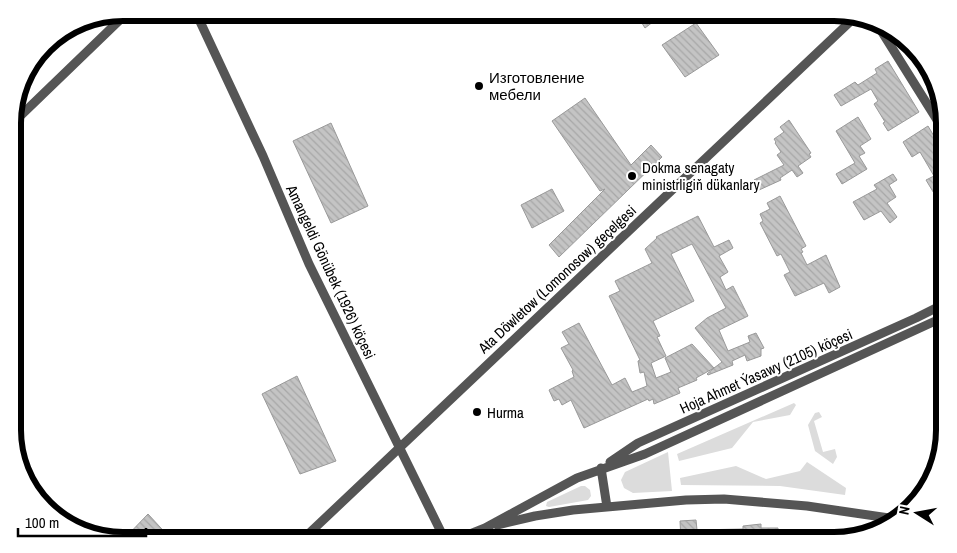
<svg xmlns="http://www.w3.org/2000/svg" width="957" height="553" font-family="'Archivo Narrow',sans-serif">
  <defs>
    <pattern id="building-back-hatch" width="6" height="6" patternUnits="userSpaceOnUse" patternTransform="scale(1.25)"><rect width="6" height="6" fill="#c4c4c4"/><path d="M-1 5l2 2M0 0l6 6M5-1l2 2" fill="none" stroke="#a7a7a7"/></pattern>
  </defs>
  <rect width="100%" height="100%" fill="#fff"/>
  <path fill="#dcdcdc" d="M794,403l2,2 -6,10 -37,7 -21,26 -53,13 -2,-7z
    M819,412l3,5 -8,4 9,31 12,-3 2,8 -4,7 -18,-13 -7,-26 7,-12z
    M668,452l4,39 -39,2 -9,-5 -3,-8 4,-8z
    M807,462l39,26 -1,7 -65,-9 -99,-1 -1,-7 56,-12 30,13 34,-8z
    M581,486h4l5,4 1,6 -3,4 -39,7 -3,-1 1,-4z"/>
  <path fill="url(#building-back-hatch)" stroke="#999" fill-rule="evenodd" d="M635,12h31l-21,16z
    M696,23l23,32 -34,22 -23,-32z
    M888,61l31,51 -31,19 -5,-8 2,-1 -11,-18 4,-3 -7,-12 -30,17 -7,-11 21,-13 3,3 19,-12 -2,-4z
    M585,98l46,67 20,-20 11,12 -103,100 -10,-12 56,-56 -5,2 -48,-70z
    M858,117l13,22 -11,7 5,7 -6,3 8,13 -25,15 -6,-10 19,-11 -19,-32z
    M789,120l22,33 -2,1 2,3 -13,9 5,7 -6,4 -5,-7 -12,8 1,2 -22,10 -5,-10 30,-15 -7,-10 4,-3 -6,-9 1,-1 -2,-3 10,-7 -4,-5z
    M331,123l37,83 -37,17 -38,-82z
    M928,126l16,27v37l-9,5 -9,-15 8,-4 -14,-24 -8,5 -9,-15z
    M893,174l4,6 -8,5 7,12 -9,6 10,14 -7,6 -9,-12 -17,9 -11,-18 24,-13 -3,-4z
    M552,189l12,22 -32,17 -11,-23z
    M780,196l26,50 -5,3 2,3 -2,1 6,12 19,-10 14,32 -11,6 -5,-10 -29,13 -11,-21 6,-3 -9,-18 -4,2 -17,-33 3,-2 -3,-7 10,-5 -3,-6z
    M698,216l16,31 15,-7 4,8 -14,8 9,16 -8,5 6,13 7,-4 15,30 -29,14 9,21 22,-9 -2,-6 8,-3 8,15 -3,1v7l-14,5 -2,-6 -13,6 1,4 -25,10 -1,-1 7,-6 -18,10 1,2 -19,8 2,5 -26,11 -1,-5 -4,2 -1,-2 -64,29 -13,-28 -9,5 -3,-6 -5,2 -5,-11 25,-13 -2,-6 1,-1 -12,-22 8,-4 -7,-12 17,-9 33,62 13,-7 7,14 15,-6 -3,-14 -4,1 -2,-12 2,-1 -31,-64 11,-5 -5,-10 37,-18 -7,-14 12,-11 -1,-1zM692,244l34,64 -19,10 -12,10 27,34 -8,6 -22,-24 -27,14 6,14 -15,6 -5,-15 15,-7 -9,-19 3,-1 -7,-15 41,-20 -23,-47z
    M297,376l39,85 -36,13 -38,-80z
    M148,514l24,26h-49z
    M696,520l1,10 46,-1v-3l18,-2v4h17v12h-97l-1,-19z"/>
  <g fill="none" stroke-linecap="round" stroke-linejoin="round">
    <path stroke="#555" stroke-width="9" d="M196,13l67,143 46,108 136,276
      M877,24l67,107
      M13,123l114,-110
      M610,462l28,-19 278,-125 28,-14
      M601,468l6,39
      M497,525l38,-9 38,-6 113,-10 38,-1 83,7 89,13
      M302,540l552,-522
      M455,540l30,-12 92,-50 68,-24 299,-137"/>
  </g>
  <g fill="#000" stroke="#fff" stroke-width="2">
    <circle cx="479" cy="86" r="5"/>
    <circle cx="632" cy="176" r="5"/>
    <circle cx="477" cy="412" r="5"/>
  </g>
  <g text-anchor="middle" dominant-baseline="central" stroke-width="4" stroke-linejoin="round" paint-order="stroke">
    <g font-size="15" fill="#000" stroke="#fff" text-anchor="start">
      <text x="489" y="77">Изготовление<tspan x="489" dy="17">мебели</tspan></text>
      <text x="642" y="167">Dokma senagaty<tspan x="642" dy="17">ministrligiň dükanlary</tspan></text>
      <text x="487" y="412">Hurma</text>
    </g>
    <g font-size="15" fill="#000" stroke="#fff">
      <text transform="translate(331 272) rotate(65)">Amangeldi Gönübek (1926) köçesi</text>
      <text transform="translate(557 279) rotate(-43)">Ata Döwletow (Lomonosow) geçelgesi</text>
      <text transform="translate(766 371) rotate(-24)">Hoja Ahmet Ýasawy (2105) köçesi</text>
    </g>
  </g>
  <path d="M0 0H957V553H0ZM123 21H834A102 102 0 0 1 936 123V430A102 102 0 0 1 834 532H123A102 102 0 0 1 21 430V123A102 102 0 0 1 123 21Z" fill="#fff" fill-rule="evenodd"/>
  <path fill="none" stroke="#000" stroke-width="6" d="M123 21H834A102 102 0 0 1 936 123V430A102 102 0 0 1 834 532H123A102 102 0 0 1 21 430V123A102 102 0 0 1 123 21Z"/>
  <g transform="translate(917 513) rotate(281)" stroke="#ffffff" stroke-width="4" paint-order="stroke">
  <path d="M0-4L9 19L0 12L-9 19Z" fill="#000000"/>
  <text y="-8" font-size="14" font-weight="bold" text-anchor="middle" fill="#000000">N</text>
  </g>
  <path d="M18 528v8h128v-8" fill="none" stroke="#000000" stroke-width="2.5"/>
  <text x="25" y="528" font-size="15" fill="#000000" stroke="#ffffff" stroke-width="4" paint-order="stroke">100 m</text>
</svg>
